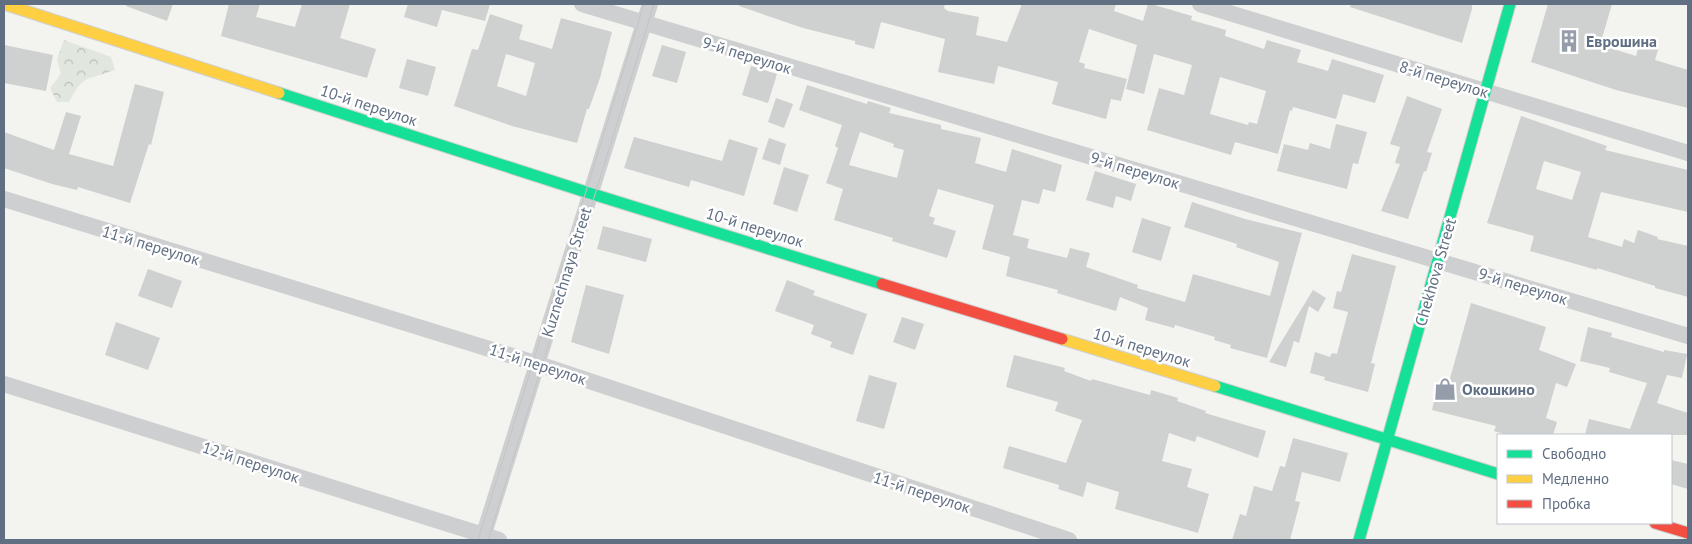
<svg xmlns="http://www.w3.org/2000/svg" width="1692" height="544" font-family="'PT Sans',sans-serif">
  <defs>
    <pattern id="forest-crowns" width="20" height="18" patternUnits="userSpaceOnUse" patternTransform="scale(1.25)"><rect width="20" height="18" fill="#e1e6de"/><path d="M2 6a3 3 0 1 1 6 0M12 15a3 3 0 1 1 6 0" fill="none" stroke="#babfb9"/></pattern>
  </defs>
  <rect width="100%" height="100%" fill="#f3f3f0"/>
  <path fill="url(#forest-crowns)" d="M64,40l47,17 4,13c-27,10 -32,4 -46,32h-12l-7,-14 11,-14 -4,-15z"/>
  <path fill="#cfd0d0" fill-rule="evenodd" d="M126,4h47l-6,17 -41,-15z
    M229,4h31l-4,13 39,10 7,-23h48l-10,34 36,11 -9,29 -146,-42z
    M408,4h82l-5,17 -43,-11 -5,17 -33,-10z
    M740,4h205l-1,4 4,3 31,6 -3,18 31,7 15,-38h94l-2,7 29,10 5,-17h3l41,12 -1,4 35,10 -1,6 39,13 3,-9 34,10 -4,12 31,9 4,-12 52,16 -9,28 -32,-9 -7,25 -43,-12 -1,4 -2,-1 -12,44 -43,-12 -4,13 -84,-25 12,-42 25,7 8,-30 -38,-11 -10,40 -18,-5 11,-44 -48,-16 -10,33 6,2 -1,4 43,11 -6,22 -10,-2 -5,20 -54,-15 6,-22 -60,-16 -4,18 -56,-12 7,-33 -64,-17 -7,27 -19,-5v-3l-52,-13 -64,-22zM1220,77l46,14 -9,33 -8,-2 -1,3 -38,-11z
    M1351,4h121v5l-10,34 -112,-36z
    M1548,4h64l-12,41 36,11 4,-15 19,5 -4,14 33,10v38l-72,-18 -85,-28z
    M490,14l33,11 -4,14 33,10 9,-31 51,14 -12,46 -11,31h-2l-10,34 -65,-17 -58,-20 18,-57 6,1zM506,54l29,9 -9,33 -29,-10z
    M4,45l49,10 -7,36 -42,-8z
    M662,45l24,7 -9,31 -25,-7z
    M407,59l29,8 -8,29 -29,-8z
    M751,66l26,8 -9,29 -26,-8z
    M135,84l29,8 -13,53 -2,-1 -19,59 -52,-16 -1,3 -25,-6 -48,-16v-36l50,18 12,-38 15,4 -12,38 44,12z
    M807,85l60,19 1,-3 23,7 -2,5 52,12v4l40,9 -6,25 31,9 6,-23 50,16 -7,27 -12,-3 -4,15 -17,-4 -9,35 16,4 -2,9 40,10 3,-10 20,5 -4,14 52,18 -1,3 48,14 8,-28 77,22 9,-34 -43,-15 1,-3 -53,-17 8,-25 53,17 57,14 -35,125 -37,-10 1,-3 -17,-5 1,-3 -40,-12 -1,3 -29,-8 3,-12 -28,-11 -4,14 -59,-18 1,-3 -52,-14 4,-19 -28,-8 12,-44 -56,-16 -9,27 6,2 -2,6 23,7 -9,27 -55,-17 1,-3 -59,-18 9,-31 -17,-6 12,-35 -3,-2 7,-21 -43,-15zM860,132l34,12 -1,3 11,3 -7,28 -48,-13z
    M1407,96l35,13 -15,43 5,1 -6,19 -2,-1 -16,48 -27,-8 19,-47 -5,-1 5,-16 -10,-3z
    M776,98l17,6 -9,24 -16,-6z
    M1521,116l86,30 -2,4 83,20v42l-87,-20 -13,45 34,10 2,-8 10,4 4,-13 20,7 -1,2 31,7v51l-33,-9v-2l-58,-18v2l-67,-19 4,-15 -47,-13zM1544,161l37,11 -9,28 -36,-11z
    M1336,124l31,8 -9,32 -5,-1 -6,26 -70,-18 7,-27 24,6 2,-7 20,6z
    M634,137l88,24 7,-22 29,9 -14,48 -53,-16 -2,7 -65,-19z
    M769,138l17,6 -6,21 -18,-6z
    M784,167l25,8 -12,37 -24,-8z
    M1095,171l41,13 -5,17 -15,-5 -3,12 -27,-8z
    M1142,218l29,9 -10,34 -29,-9z
    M603,226l49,13 -6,23 -49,-13z
    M1352,254l44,12 -25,97 4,1 -7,28 -44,-12 1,-3 -15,-4 5,-21 15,5 2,-4 5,1 11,-42 -15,-4 4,-17 4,1z
    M148,269l34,12 -10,27 -34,-12z
    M787,280l28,11 -2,4 54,19 -14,41 -23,-8 2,-5 -21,-8 3,-9 -39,-14z
    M586,285l38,10 -15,59 -38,-12z
    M1313,290l13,8 -8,14 -9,-6 -10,37 -5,-2 -8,26 -17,-5z
    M1471,303l75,24 -7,23 37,14 -9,23 -11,-4 -10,35 11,4 -4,13h-46l-13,-4 2,-5 -64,-16 7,-30 10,2z
    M902,317l22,7 -9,26 -22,-8z
    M116,322l44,16 -12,32 -43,-15z
    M1588,327l24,6 -1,4 53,15v-2l23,4 -5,24 -15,-3 -10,28 31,10v22h-103l4,-16 41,10 17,-46 -38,-11 1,-4 -30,-7z
    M1014,355l51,13 -1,3 27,10 1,-2 58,16 1,-5 27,8 -1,3 29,10 -1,2 61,18 -8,27 -61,-22 -2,6 -26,-9 -7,28 30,8 -5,18 22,7 -11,39 -83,-24 4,-17 -32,-10 -4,15 -25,-8 1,-4 -56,-17 6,-22 57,17 16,-43 -27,-9 3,-9 -52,-15z
    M869,375l28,8 -13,46 -28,-8z
    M1293,438l55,15 -8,29 -38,-10 -7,29 5,1 -10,38h-58l8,-26 6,2 8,-30 18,5 8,-25 5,1z
    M1671,460l17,4v25l-17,-5z"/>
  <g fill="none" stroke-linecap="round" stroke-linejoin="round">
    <defs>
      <path id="fast" d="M279,93l307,99 296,92
        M1215,386l283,88
        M1359,540l151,-536"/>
      <path id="slow" d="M4,4l275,89
        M1062,339l153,47"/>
      <path id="jam" d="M882,284l180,55
        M1655,523l33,10"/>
    </defs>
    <use href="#fast" stroke="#ced0d0" stroke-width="13"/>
    <use href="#slow" stroke="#ced0d0" stroke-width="13"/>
    <use href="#jam" stroke="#ced0d0" stroke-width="13"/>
    <path stroke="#cecfd0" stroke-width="16" d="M582,4l1106,332
      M1200,4l488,149
      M4,199l534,165 531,176
      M4,384l495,156
      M482,540l168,-536"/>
    <use href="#fast" stroke="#16e098" stroke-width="11"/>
    <use href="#slow" stroke="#ffcf43" stroke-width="11"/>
    <use href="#jam" stroke="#f24e42" stroke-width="11"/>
    <path stroke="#c3c4c5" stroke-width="1" d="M478,540l166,-536
      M488,540l166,-536"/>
  </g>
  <defs>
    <symbol id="building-bare" viewBox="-9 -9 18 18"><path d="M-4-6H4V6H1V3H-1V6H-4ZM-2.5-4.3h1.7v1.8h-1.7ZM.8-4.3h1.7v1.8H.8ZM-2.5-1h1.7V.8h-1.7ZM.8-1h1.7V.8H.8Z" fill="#949da9" stroke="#fff" stroke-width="2.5" paint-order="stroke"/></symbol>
    <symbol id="shop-bare" viewBox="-9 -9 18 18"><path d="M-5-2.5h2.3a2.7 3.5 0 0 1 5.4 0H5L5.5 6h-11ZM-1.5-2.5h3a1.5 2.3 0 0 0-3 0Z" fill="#949da9" stroke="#fff" stroke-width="2.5" paint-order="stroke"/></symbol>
  </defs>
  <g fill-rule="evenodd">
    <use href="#building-bare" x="1553" y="25" width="32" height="32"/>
    <use href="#shop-bare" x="1429" y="373" width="32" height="32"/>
  </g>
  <g text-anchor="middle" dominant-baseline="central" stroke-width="5" stroke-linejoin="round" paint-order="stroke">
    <g font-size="16" font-weight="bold" fill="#616f83" stroke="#fff" text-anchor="start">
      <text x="1586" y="41">Еврошина</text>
      <text x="1462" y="389">Окошкино</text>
    </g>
    <g font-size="16" fill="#616f83" stroke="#fff">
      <text transform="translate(747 55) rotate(17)">9-й переулок</text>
      <text transform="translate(1444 79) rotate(17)">8-й переулок</text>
      <text transform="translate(369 105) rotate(18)">10-й переулок</text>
      <text transform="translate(1135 170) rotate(17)">9-й переулок</text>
      <text transform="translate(755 227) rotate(17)">10-й переулок</text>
      <text transform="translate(151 245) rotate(17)">11-й переулок</text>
      <text transform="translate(566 272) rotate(-73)">Kuznechnaya Street</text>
      <text transform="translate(1435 272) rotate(-74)">Chekhova Street</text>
      <text transform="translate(1523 286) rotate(17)">9-й переулок</text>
      <text transform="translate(1142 347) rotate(17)">10-й переулок</text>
      <text transform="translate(538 364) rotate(18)">11-й переулок</text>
      <text transform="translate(251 462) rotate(18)">12-й переулок</text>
      <text transform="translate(922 492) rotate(18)">11-й переулок</text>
    </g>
  </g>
  <rect width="1692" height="544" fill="none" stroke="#616f83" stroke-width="10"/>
  <rect x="1497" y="434" width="175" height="90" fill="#ffffff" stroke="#c0c5cd"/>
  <rect x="1507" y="450" width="25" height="8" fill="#16e098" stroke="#c0c5cd"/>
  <text x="1542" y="459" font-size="15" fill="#616f83">Свободно</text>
  <rect x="1507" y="475" width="25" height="8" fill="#ffcf43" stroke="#c0c5cd"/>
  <text x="1542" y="484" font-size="15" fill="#616f83">Медленно</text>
  <rect x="1507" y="500" width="25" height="8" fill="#f24e42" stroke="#c0c5cd"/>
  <text x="1542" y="509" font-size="15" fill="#616f83">Пробка</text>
</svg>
